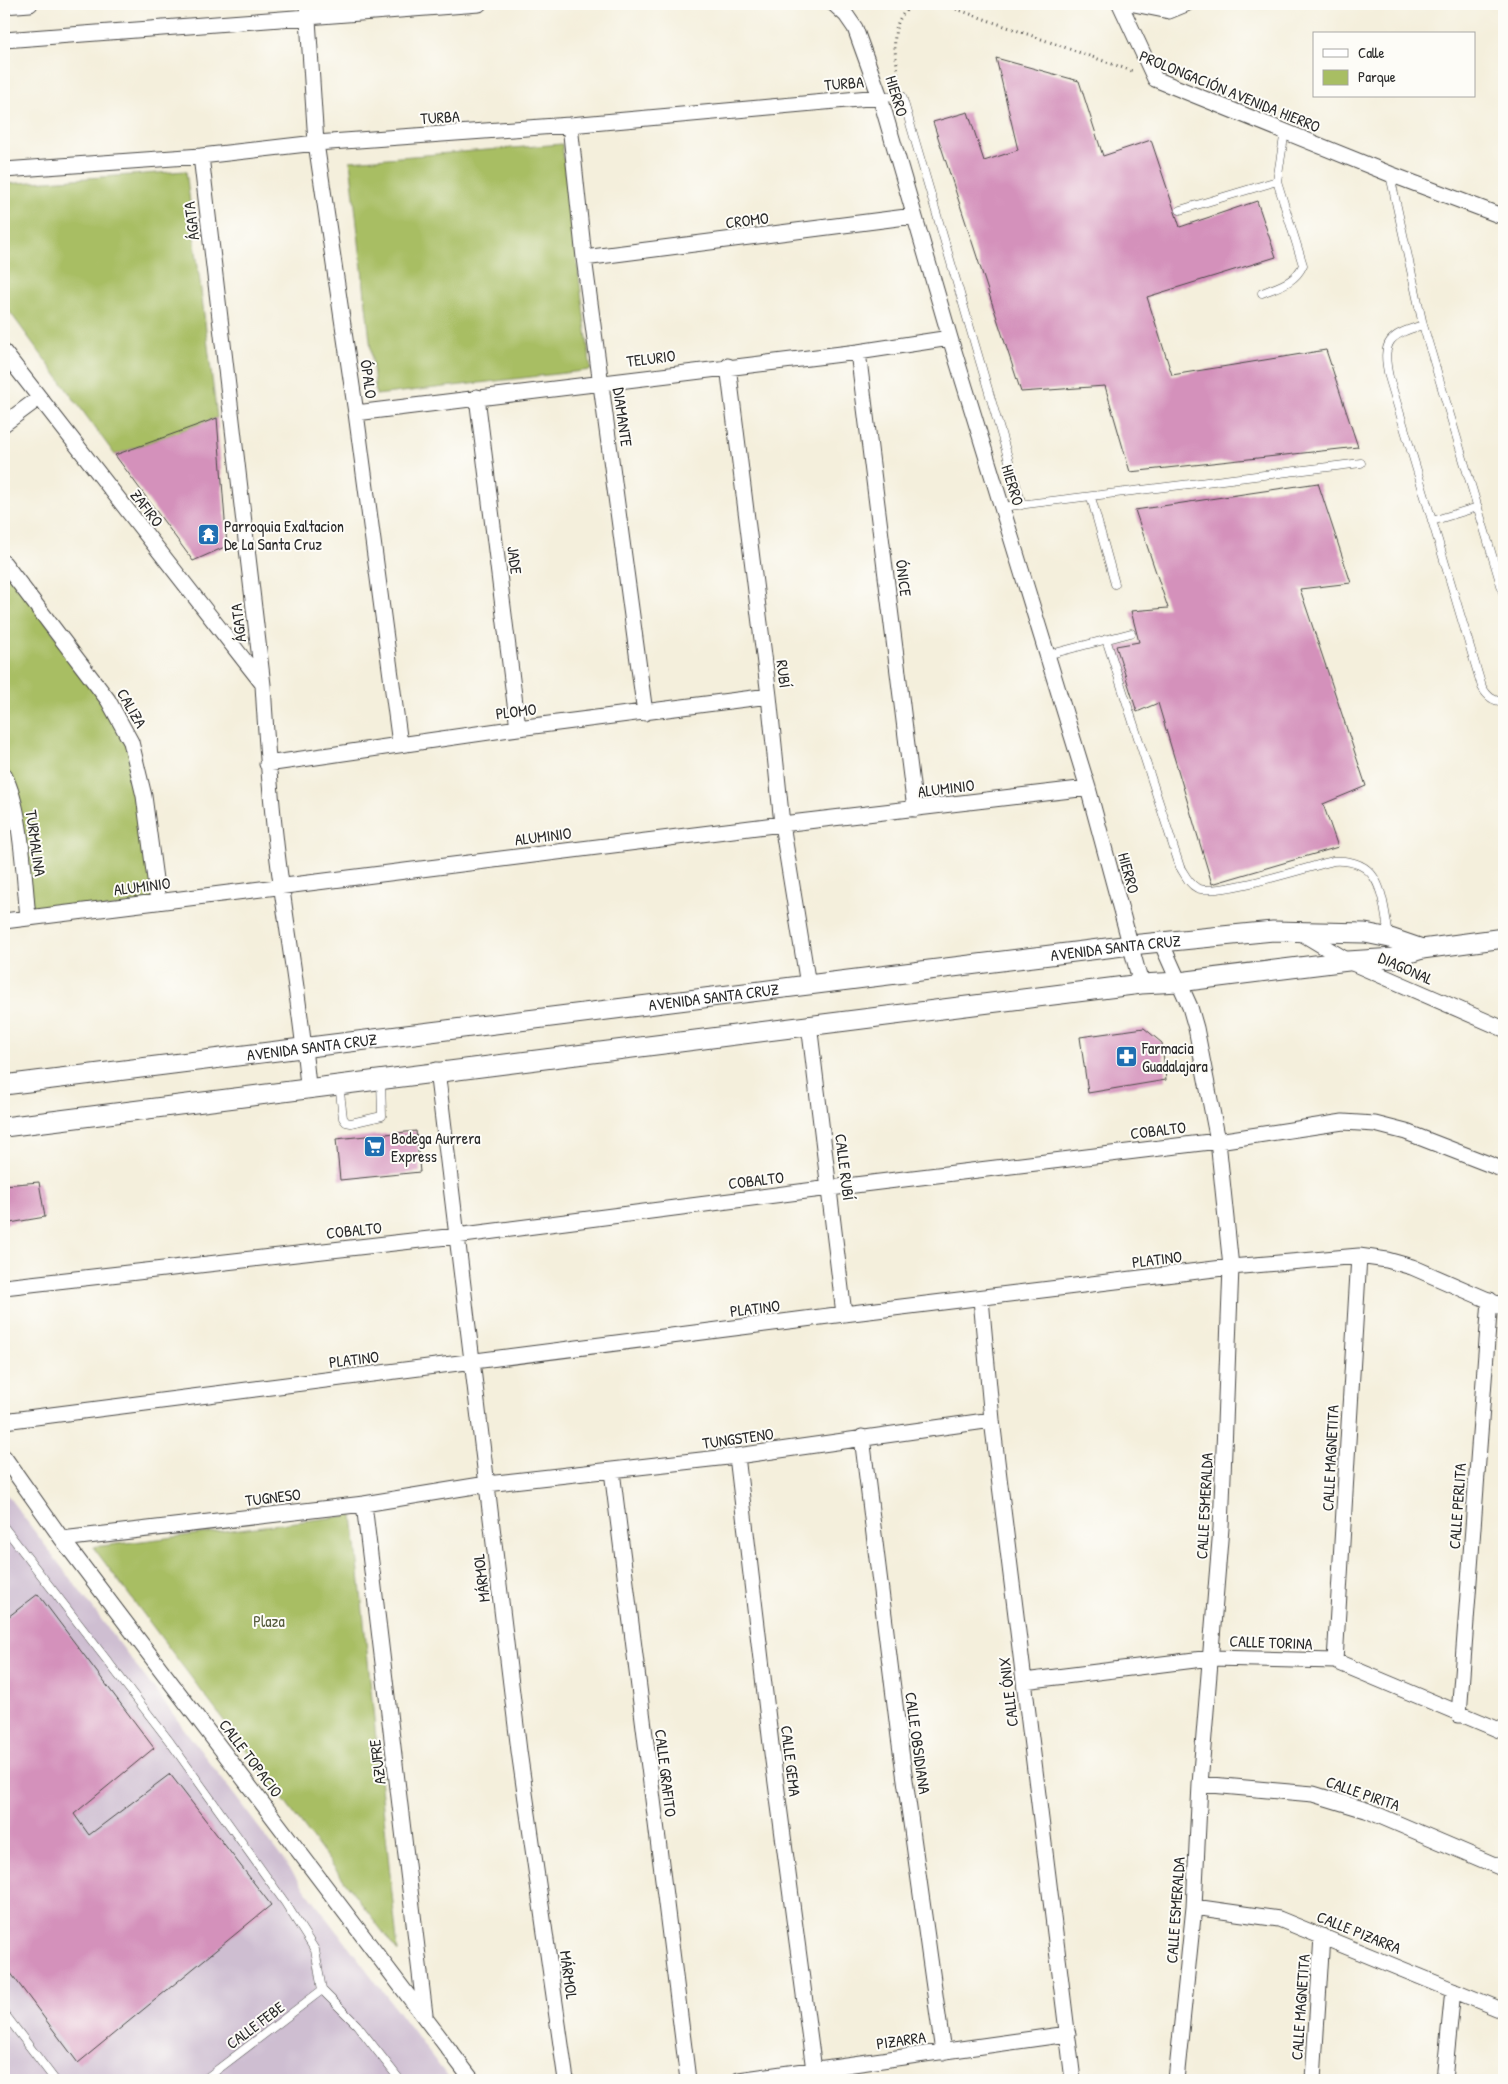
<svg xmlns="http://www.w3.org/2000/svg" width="1508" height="2084" font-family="'Patrick Hand',sans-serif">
  <rect width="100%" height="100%" fill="#fdfcf7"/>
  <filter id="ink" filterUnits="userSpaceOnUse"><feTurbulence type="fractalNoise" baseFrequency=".02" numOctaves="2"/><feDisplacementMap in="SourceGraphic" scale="10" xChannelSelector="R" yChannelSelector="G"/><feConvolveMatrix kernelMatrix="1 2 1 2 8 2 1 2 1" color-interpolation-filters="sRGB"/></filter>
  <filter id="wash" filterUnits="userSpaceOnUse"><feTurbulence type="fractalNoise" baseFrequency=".0096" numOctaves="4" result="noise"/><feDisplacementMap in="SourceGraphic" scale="20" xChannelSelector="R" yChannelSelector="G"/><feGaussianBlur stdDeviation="1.12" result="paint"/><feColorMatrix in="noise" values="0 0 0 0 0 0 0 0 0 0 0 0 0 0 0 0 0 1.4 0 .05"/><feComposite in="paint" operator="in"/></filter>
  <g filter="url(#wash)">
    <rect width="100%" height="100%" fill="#f4efdc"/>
    <path fill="#cebed1" d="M4,1491l446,589h-446z"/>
    <path fill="#a8be63" stroke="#6a7447" d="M562,144l29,226 -215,25 -26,-234z
      M186,171l31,247 -102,37 -111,-151v-120z
      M4,563l127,179 27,160 -130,16 -24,-143z
      M353,1515l45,437 -305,-405z"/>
    <g id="blocks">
      <path fill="#d491bb" d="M996,58l83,23 24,75 48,-16 29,87 77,-26 19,56 -129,40 25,78 154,-25 32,97 -228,25 -25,-86 -84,6 -88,-270 35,-10 16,49 34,-11z
        M217,418l10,128 -34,15 -78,-106z
        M1318,483l33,100 -51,6 66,197 -43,18 15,43 -126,37 -54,-181 -21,9 -21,-66 23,-4 -8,-31 37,-3 -33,-98z
        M1144,1028l18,15 4,37 -78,13 -8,-56z
        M416,1131l4,41 -80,8 -4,-41z
        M39,1182l6,35 -41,7v-39z
        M38,1594l116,154 -80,66 15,21 81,-61 101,131 -193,158 -74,-99v-344z"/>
    </g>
  </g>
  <g filter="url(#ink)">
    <use href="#blocks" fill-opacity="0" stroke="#494846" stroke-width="1"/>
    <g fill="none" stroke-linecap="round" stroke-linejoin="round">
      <defs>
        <path id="service" d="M880,97l22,-1 120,409
          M1390,175l33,150 81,270
          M1180,210l97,-29
          M1262,293c17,-7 33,-10 41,-28l-26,-84 8,-50
          M1423,325c-34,10 -42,16 -34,52l93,310c5,9 11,15 22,14
          M1091,497l24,87
          M1002,507l359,-44
          M1432,521l46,-14
          M1106,639l74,228c5,8 9,17 17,21 19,9 111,-21 136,-27 50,-3 49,37 56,75
          M1047,655l84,-22
          M339,1084l4,34 3,4 5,1 31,-7 -1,-37
          M4,1527l166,215 116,162 29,46 7,40 35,35 43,55
          M4,2013l51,67
          M4,2079l1,1
          M204,2080l118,-90"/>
        <path id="minor" d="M307,4l9,139 40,270 44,331
          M834,4l12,11 9,13 25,69 70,241 138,450 53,196
          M1120,4l35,75 235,95 114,43
          M1134,4l35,7 17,-7
          M4,6l26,-2
          M4,40l475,-36
          M570,125l14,133 61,455
          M201,156l62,529c4,68 9,137 19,205 9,65 20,130 26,196
          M4,170l197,-14 115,-13 254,-18 310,-28
          M584,258l330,-42
          M4,352l258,331
          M858,352l57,457
          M728,366l41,330 13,128 26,161
          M477,397l41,331
          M356,413l502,-61 92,-14
          M4,424l35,-26
          M4,563l104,137 23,42 13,54 14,106
          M267,764l251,-36 251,-32
          M4,775c18,34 20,103 24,143
          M4,921l778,-97 306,-36
          M1298,931l50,30 156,68
          M1161,942l29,65 6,21 22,113 13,126 -10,261 -21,256 -6,123 -18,173
          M809,1024l35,290
          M437,1070l82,681 47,329
          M4,1287l452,-51 374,-48 388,-47 125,-19 32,2 31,8 98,38
          M981,1299l11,121 81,660
          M4,1421l840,-107 387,-47 128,-11 28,4 25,7 92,40
          M862,1437l37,300 44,315
          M737,1456l35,297 42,317
          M4,1457l58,82 410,541
          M612,1471l76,609
          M364,1504l61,511
          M62,1539l302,-35 123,-20 250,-28 255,-36
          M1335,1661l24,-405
          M1024,1681l187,-23 124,3 169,71
          M1459,1715l31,-415
          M1200,1784l113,10 53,16 138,59
          M1194,1907l85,12 225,92
          M739,2080l329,-46
          M1313,2080l9,-144
          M1444,2080l9,-90"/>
        <g id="tertiary">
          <path id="s1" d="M4,1085l804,-100 323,-40 142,-14 92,2 25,5 32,11"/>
          <path d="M4,1127c378,-51 757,-97 1137,-143l38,-2 169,-21 46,-3 28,-9 82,-11"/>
        </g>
      </defs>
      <use href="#service" stroke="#494846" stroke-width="9"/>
      <use href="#minor" stroke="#494846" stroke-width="17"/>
      <use href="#tertiary" stroke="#494846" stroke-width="21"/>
      <path stroke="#494846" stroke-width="3" stroke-dasharray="1 4" stroke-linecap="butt" d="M942,4l190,67
        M900,83c-4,-28 -15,-62 15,-79"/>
      <use href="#service" stroke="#fff" stroke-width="8"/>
      <use href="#minor" stroke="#fff" stroke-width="15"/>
      <use href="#tertiary" stroke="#fff" stroke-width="19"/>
    </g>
  </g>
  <defs>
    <symbol id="temple-square" viewBox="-11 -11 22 22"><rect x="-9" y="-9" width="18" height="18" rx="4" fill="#1f6fb2" stroke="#fdfcf7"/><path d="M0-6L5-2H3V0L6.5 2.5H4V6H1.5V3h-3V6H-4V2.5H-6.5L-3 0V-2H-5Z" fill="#fff"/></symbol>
    <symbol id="pharmacy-square" viewBox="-11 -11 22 22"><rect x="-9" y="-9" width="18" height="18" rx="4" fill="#1f6fb2" stroke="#fdfcf7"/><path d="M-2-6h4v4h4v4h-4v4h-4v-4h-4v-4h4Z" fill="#fff"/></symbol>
    <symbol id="supermarket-square" viewBox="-11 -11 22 22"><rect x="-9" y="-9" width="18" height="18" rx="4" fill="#1f6fb2" stroke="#fdfcf7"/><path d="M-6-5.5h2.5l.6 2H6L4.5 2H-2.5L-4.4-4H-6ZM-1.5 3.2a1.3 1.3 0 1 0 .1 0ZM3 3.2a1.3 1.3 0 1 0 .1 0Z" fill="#fff"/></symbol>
  </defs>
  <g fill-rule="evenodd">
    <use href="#temple-square" x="196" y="522" width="25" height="25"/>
    <use href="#pharmacy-square" x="1114" y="1044" width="25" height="25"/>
    <use href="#supermarket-square" x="362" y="1134" width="25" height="25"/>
  </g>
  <g text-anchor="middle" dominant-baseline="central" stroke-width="4" stroke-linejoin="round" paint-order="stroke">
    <g font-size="16" fill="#2b2b2b" stroke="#fdfcf7">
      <text transform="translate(844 83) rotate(-5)">TURBA</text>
      <text transform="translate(1230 91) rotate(22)">PROLONGACIÓN AVENIDA HIERRO</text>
      <text transform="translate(897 96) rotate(73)">HIERRO</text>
      <text transform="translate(440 117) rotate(-4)">TURBA</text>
      <text transform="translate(747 220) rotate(-7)">CROMO</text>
      <text transform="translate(191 221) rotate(-97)">ÁGATA</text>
      <text transform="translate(651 358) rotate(-7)">TELURIO</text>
      <text transform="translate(369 379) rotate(82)">ÓPALO</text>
      <text transform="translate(623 417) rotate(82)">DIAMANTE</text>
      <text transform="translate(1013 485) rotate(73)">HIERRO</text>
      <text transform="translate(147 508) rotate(52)">ZAFIRO</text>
      <text transform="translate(515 560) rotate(83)">JADE</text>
      <text transform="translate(904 578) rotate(83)">ÓNICE</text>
      <text transform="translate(238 623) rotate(-97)">ÁGATA</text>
      <text transform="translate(784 674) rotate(83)">RUBÍ</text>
      <text transform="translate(132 708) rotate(60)">CALIZA</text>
      <text transform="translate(516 711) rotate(-7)">PLOMO</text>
      <text transform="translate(946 788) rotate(-7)">ALUMINIO</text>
      <text transform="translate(543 836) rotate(-7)">ALUMINIO</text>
      <text transform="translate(36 843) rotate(82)">TURMALINA</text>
      <text transform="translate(1129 873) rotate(75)">HIERRO</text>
      <text transform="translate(142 886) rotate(-7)">ALUMINIO</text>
      <text stroke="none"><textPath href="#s1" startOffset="1120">AVENIDA SANTA CRUZ</textPath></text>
      <text transform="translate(1406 968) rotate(24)">DIAGONAL</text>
      <text stroke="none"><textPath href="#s1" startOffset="715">AVENIDA SANTA CRUZ</textPath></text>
      <text stroke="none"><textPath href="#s1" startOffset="310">AVENIDA SANTA CRUZ</textPath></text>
      <text transform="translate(1158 1130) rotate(-7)">COBALTO</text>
      <text transform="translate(845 1167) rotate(83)">CALLE RUBÍ</text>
      <text transform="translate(756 1180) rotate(-7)">COBALTO</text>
      <text transform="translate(354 1230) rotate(-6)">COBALTO</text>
      <text transform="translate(1157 1259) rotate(-7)">PLATINO</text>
      <text transform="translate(755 1308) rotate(-7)">PLATINO</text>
      <text transform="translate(354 1359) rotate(-7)">PLATINO</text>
      <text transform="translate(738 1438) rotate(-8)">TUNGSTENO</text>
      <text transform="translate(1330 1458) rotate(-87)">CALLE MAGNETITA</text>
      <text transform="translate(273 1497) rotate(-7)">TUGNESO</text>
      <text transform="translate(1204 1506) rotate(-87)">CALLE ESMERALDA</text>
      <text transform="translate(1457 1506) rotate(-86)">CALLE PERLITA</text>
      <text transform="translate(481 1578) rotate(-97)">MÁRMOL</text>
      <text transform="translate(1271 1642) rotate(2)">CALLE TORINA</text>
      <text transform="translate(1008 1692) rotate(-97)">CALLE ÓNIX</text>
      <text transform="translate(918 1743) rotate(82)">CALLE OBSIDIANA</text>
      <text transform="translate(251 1758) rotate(53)">CALLE TOPACIO</text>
      <text transform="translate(791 1761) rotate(83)">CALLE GEMA</text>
      <text transform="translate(377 1762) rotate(-97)">AZUFRE</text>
      <text transform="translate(666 1773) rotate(83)">CALLE GRAFITO</text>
      <text transform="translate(1363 1793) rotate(19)">CALLE PIRITA</text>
      <text transform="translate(1175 1910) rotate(-86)">CALLE ESMERALDA</text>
      <text transform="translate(1359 1932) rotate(22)">CALLE PIZARRA</text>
      <text transform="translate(569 1975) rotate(82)">MÁRMOL</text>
      <text transform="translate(1300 2007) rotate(-86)">CALLE MAGNETITA</text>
      <text transform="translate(255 2025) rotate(-37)">CALLE FEBE</text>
      <text transform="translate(901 2040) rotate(-8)">PIZARRA</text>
    </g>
    <g font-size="16" fill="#2b2b2b" stroke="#fdfcf7" text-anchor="start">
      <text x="224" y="526">Parroquia Exaltacion<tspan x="224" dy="18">De La Santa Cruz</tspan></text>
      <text x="1142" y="1048">Farmacia<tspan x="1142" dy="18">Guadalajara</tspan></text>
      <text x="391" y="1138">Bodega Aurrera<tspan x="391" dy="18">Express</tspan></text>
    </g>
    <g font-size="16" fill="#575e3f" stroke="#fdfcf7">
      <text x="269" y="1621">Plaza</text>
    </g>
  </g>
  <rect width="1508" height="2084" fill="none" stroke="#fdfcf7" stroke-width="20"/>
  <rect x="1313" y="32" width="162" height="65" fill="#fdfcf7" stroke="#a9a8a5"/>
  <rect x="1323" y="49" width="25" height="8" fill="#ffffff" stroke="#a9a8a5"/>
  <text x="1358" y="58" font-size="15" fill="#2b2b2b">Calle</text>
  <rect x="1323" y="70" width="25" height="15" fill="#a8be63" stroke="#a9a8a5"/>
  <text x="1358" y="82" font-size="15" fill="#2b2b2b">Parque</text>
</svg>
